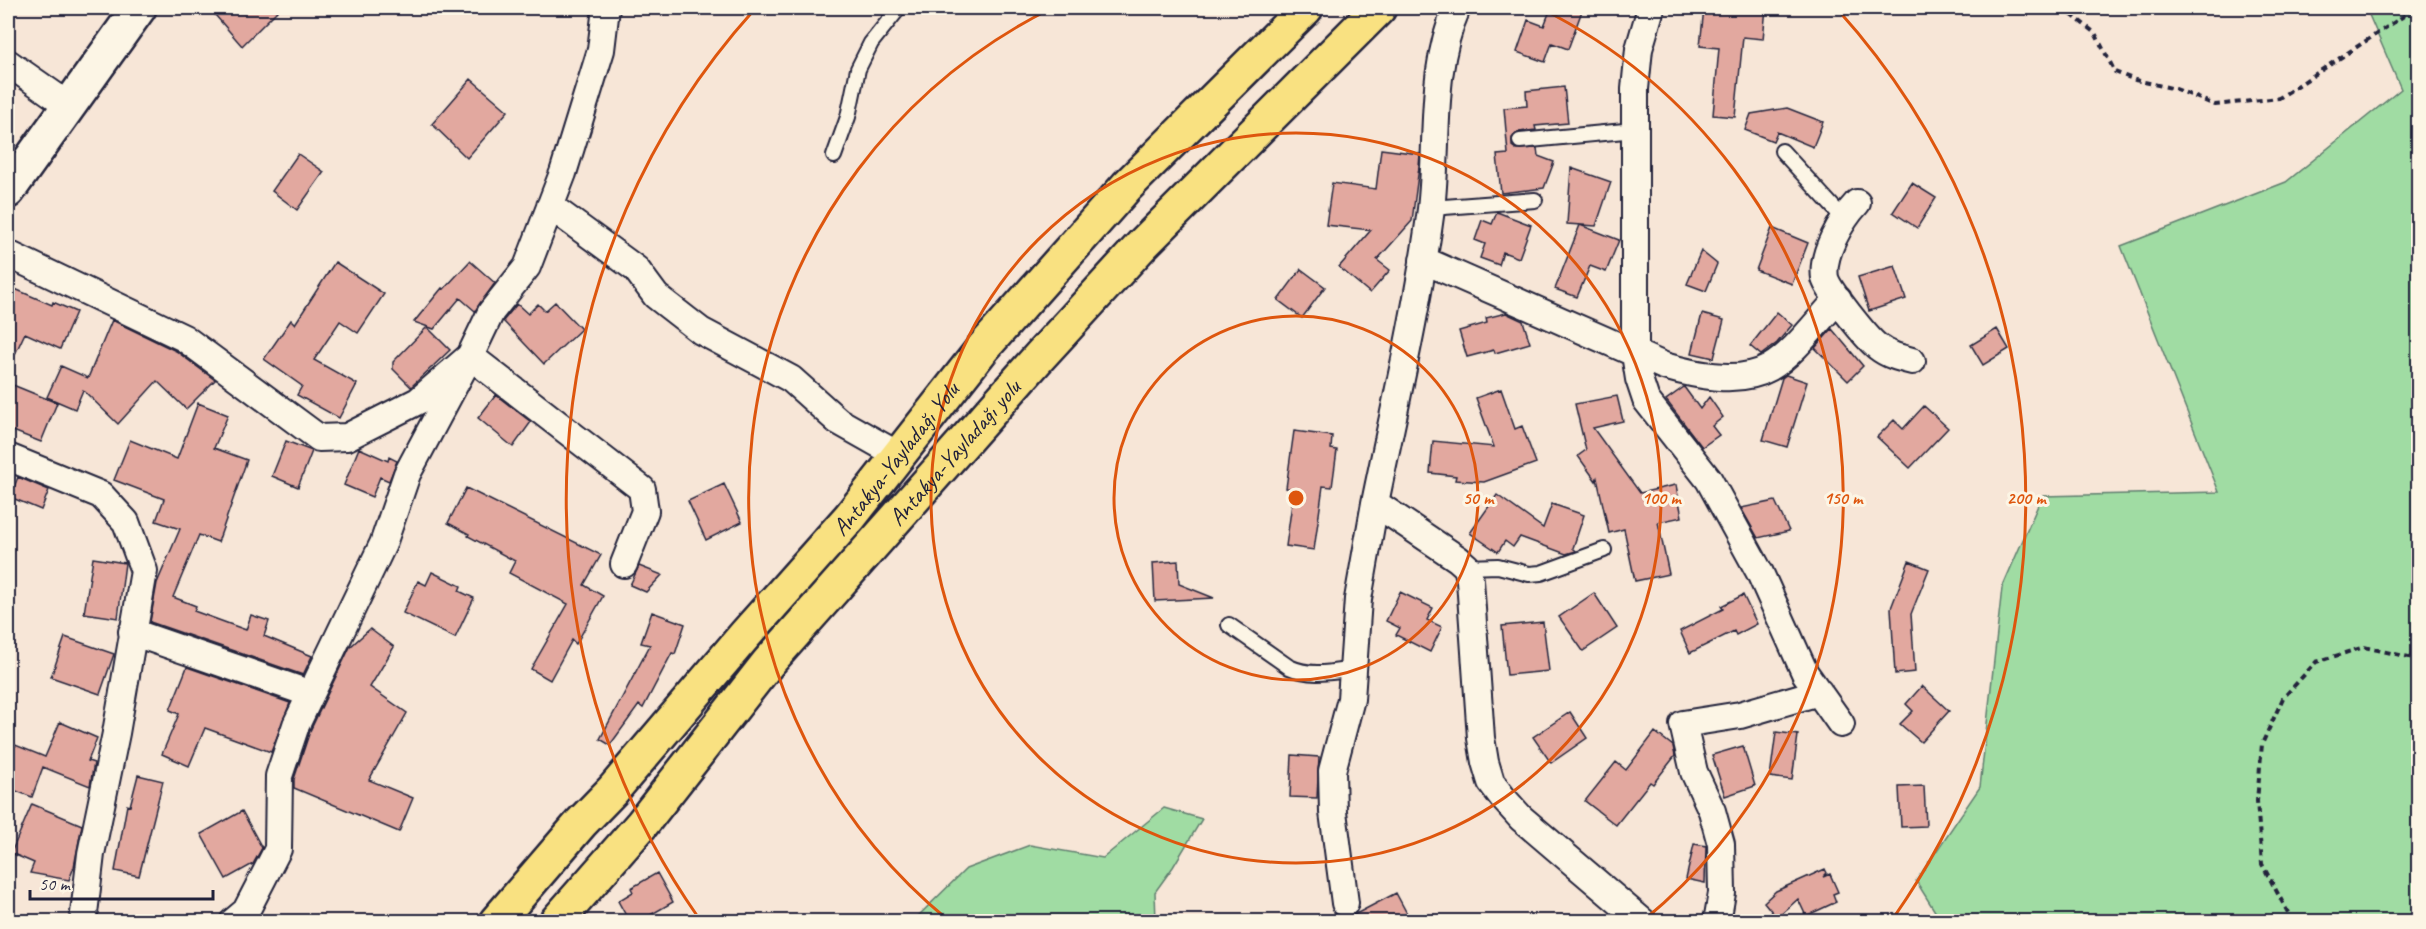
<svg xmlns="http://www.w3.org/2000/svg" width="2426" height="929" font-family="Caveat,sans-serif">
  <rect width="100%" height="100%" fill="#f7e6d7"/>
  <filter id="ink" filterUnits="userSpaceOnUse"><feTurbulence type="fractalNoise" baseFrequency=".0167" numOctaves="2"/><feDisplacementMap in="SourceGraphic" scale="12" xChannelSelector="R" yChannelSelector="G"/><feConvolveMatrix kernelMatrix="1 2 1 2 8 2 1 2 1" color-interpolation-filters="sRGB"/></filter>
  <g filter="url(#ink)">
    <path fill="#a0dca3" stroke="#617f6f" stroke-width="1.5" d="M2366,8h52v913h-477l-25,-40 64,-94 22,-199 40,-92 177,-4 -98,-246 165,-64 115,-93z
      M1164,808l38,11 -29,48 -18,25 1,29h-243l53,-52 64,-24 73,13z"/>
    <path fill="#e2a89f" stroke="#22223b" stroke-width="1.5" d="M209,8h71l-38,38z
      M1551,8h32l-15,41 -16,-6 -7,19 -28,-10 11,-32 16,6z
      M1704,8h62l-3,31 -20,-2 -8,80 -22,-2 6,-67 -19,-2z
      M471,79l37,32 -41,47 -35,-34z
      M1564,87l4,36 -33,3 1,4 -17,2 -7,6v8l4,3 21,-1 1,8 16,6 -10,26 -43,5 -4,-38 11,-1 -4,-46 23,-2 -1,-15z
      M1787,108l36,14 -10,25 -36,-15 -4,9 -28,-11 6,-16z
      M1381,149l39,5 -1,13 -7,54 -35,39 13,10 -20,23 -31,-26 32,-37 -45,-5 6,-42 44,6z
      M298,154l26,18 -27,38 -25,-19z
      M1571,168l40,14 -15,44 -29,-2z
      M1912,183l24,15 -19,30 -24,-16z
      M1497,212l34,13 -12,33 -16,-6 -4,13 -19,-7 5,-14 -10,-4 7,-20 10,4z
      M1580,225l39,15 -13,32 -16,-6 -13,31 -22,-8z
      M1772,228l36,15 -16,41 -36,-14z
      M1701,251l16,13 -11,27 -19,-7z
      M470,261l25,22 -20,28 -15,-13 -26,31 -20,-7 28,-34 2,1z
      M335,262l49,32 -26,39 -18,-12 -26,39 43,24 -18,34 -42,-23 5,-9 -38,-27 27,-39 4,4z
      M1895,266l11,33 -37,12 -11,-34z
      M1301,269l24,18 -23,31 -24,-18z
      M8,286l44,19 1,-3 23,10 -16,37 -35,-16 -17,36z
      M555,302l26,27 -37,35 -41,-43 14,-17 11,10 10,-10 7,7z
      M1777,312l15,13 -15,18 -16,12 -11,-9z
      M1506,313l17,8 7,22 -35,10 -1,-3 -27,7 -8,-26 28,-8 -1,-5z
      M1702,314l22,6 -10,38 -22,-5z
      M112,320l64,31 39,29 -29,29 -29,-28 -39,43 -35,-34 -8,19 -28,-12 14,-31 27,12z
      M427,327l23,23 -39,37 -18,-18v-7z
      M1832,329l31,37 -15,15 -33,-33z
      M1997,329l12,20 -26,16 -12,-20z
      M1786,375l21,7 -20,65 -24,-7 19,-62z
      M8,383l49,20 -16,39 -33,-13z
      M1684,387l16,22 9,-12 14,20 -11,9 7,9 -17,12 -36,-47z
      M1501,389l14,40 7,-3 14,37 -52,19 -29,-2 1,-4 -26,-3 3,-32 61,6 -18,-49z
      M496,395l35,27 -18,25 -35,-29z
      M1617,396l6,25 -30,7 47,65 36,-8 6,32 -24,5 11,52 -34,7 -11,-52 -15,4 -12,-55 -1,3 -18,-25 8,-6 -11,-46z
      M198,403l30,12 -14,33 33,12 -29,82 -19,-7 -26,62 23,9 -2,5 52,19 5,-15 18,6 -5,15 48,20 -9,19 -153,-53 7,-39 23,-54 -24,-8 8,-22 -50,-19 16,-40 47,19z
      M1924,406l24,22 -38,40 -33,-31 17,-17 9,9z
      M1294,431l38,5 -1,13 6,1 -5,37 -9,-1 -9,64 -28,-4 8,-57 -8,-1z
      M286,441l26,10 -14,36 -26,-11z
      M359,448l29,13 1,-4 8,4 -8,20 -9,-4 -8,20 -28,-12z
      M18,477l31,13 -8,20 -31,-13z
      M724,484l18,38 -36,18 -18,-39z
      M466,488l135,67 -17,30 19,11 -27,48 -4,-4 -22,40 -19,-11 37,-65 -59,-31 6,-12 -47,-25 1,-2 -21,-11z
      M1497,495l46,33 9,-24 32,11 -11,33 3,3 -10,3 -46,-17 -7,10 -8,-6 -7,11 -28,-19z
      M1775,501l14,30 -31,7 -17,-30z
      M93,558l32,5 -7,55 -34,-5z
      M1178,561l1,23 35,14 -59,3 -2,-38z
      M1909,561l20,8 -18,45 4,58 -20,2 -4,-66z
      M639,566l23,9 -16,17 -16,-7z
      M432,572l29,14 -2,5 15,7 -19,40 -52,-25 15,-32 8,4z
      M1400,592l33,16 -6,12 15,7 -12,25 -34,-17 4,-7 -14,-7z
      M1594,593l23,35 -34,23 -24,-34z
      M1743,595l14,29 -21,11 -2,-4 -44,22 -10,-22 43,-22 -2,-3z
      M652,612l33,12 -10,30 -3,-1 -29,55 -4,-3 -29,40 -10,-6 50,-94 -9,-2z
      M1543,622l6,49 -42,4 -5,-49z
      M370,629l24,18 -24,40 37,26 -38,67 44,18 -14,34 -105,-44v-9l16,-48 40,-84z
      M65,637l49,17 -14,40 -49,-17z
      M187,667l103,36 -19,49 -66,-24 -16,38 -27,-12 17,-40 -9,-4z
      M1922,686l27,25 -28,31 -21,-18 13,-13 -7,-7z
      M1570,712l17,26 -36,25 -18,-26z
      M60,722l37,16 -9,23 6,2 -4,23 -47,-19 -11,30 -24,-9v-46l37,15z
      M1655,732l18,14 2,10 -22,28 -3,-2 -34,43 -31,-24 31,-39 10,8z
      M1776,732l22,3 -6,45 -22,-3z
      M1743,746l12,40 -30,10 -13,-41z
      M1292,755l27,2 -2,41 -27,-1z
      M138,775l25,6 -24,95 -24,-5 12,-66 3,1z
      M1924,786l2,40 -25,1 -2,-40z
      M32,804l50,21 -8,42 -5,13 -39,-7 4,-10 -23,-10z
      M242,811l20,37 -9,16 -27,15 -25,-45z
      M1694,844l12,2 -1,37 -19,-4z
      M1825,869l2,4 -4,4 7,-3 8,18 -5,2 3,8 -30,14 -8,-17 -21,19 -13,-16 12,-11z
      M657,873l16,29 -33,19h-11l-11,-20 15,-9 -2,-4z
      M1396,893l15,28h-70l13,-6z"/>
    <g fill="none" stroke-linecap="round" stroke-linejoin="round">
      <defs>
        <path id="lane" d="M1520,141l115,-11
          M1782,151l62,68
          M834,156l14,-39 10,-48 13,-26 28,-35
          M1431,208l104,-8
          M1467,567l31,-1 31,8 12,-1 63,-23
          M1229,625l60,42c22,10 42,5 65,2"/>
        <path id="street" d="M1457,8c-28,63 -18,133 -26,201 -13,99 -36,196 -56,294l83,56 9,8 3,13 11,158 4,24 6,20 12,16 18,20 122,104
          M1651,8l-12,41 -4,40v265l4,25 7,21 63,80 51,93 45,100 36,51
          M8,63l60,42
          M1857,203c-15,16 -36,51 -32,75 3,12 42,61 53,69 10,8 22,11 34,14
          M550,206l86,63 20,27 45,35 90,48 47,42 62,35
          M8,254l176,84 135,100 28,-1 71,-36 52,-45 21,-44 36,-45 36,-94 38,-123 5,-42
          M1423,260l241,106c31,9 75,19 105,2 24,-13 49,-48 69,-69
          M8,457l93,38 25,27 18,49 -28,162 -25,121 -8,68
          M132,632l179,62
          M1345,903l-12,-91 -1,-41 19,-72 7,-100 17,-96
          M233,922l13,-11 32,-62 1,-73 17,-51 87,-181 24,-70 63,-118 172,133 3,22 -21,53
          M1717,922l5,-29 -1,-49 -9,-33 -18,-39 -11,-48 57,-9 79,-23"/>
        <path id="secondary" d="M8,191l131,-183"/>
        <g id="highway">
          <path id="s1" d="M496,922l85,-99 32,-33 132,-155 105,-118 133,-169 144,-162 179,-178"/>
          <path id="s2" d="M556,922l86,-98 126,-161 272,-307 103,-112 236,-236"/>
        </g>
      </defs>
      <use href="#lane" stroke="#22223b" stroke-width="18"/>
      <use href="#street" stroke="#22223b" stroke-width="30"/>
      <use href="#secondary" stroke="#22223b" stroke-width="38"/>
      <use href="#highway" stroke="#22223b" stroke-width="38"/>
      <path stroke="#22223b" stroke-width="4" stroke-dasharray="6 4.5" stroke-linecap="butt" d="M2063,8l32,25 20,39 20,8 41,9 39,16 64,-7 137,-90
        M2293,922l-31,-58 -5,-63 5,-57 21,-46 33,-36 48,-15 54,12"/>
      <use href="#lane" stroke="#fcf5e5" stroke-width="14"/>
      <use href="#street" stroke="#fcf5e5" stroke-width="26"/>
      <use href="#secondary" stroke="#fcf5e5" stroke-width="33"/>
      <use href="#highway" stroke="#f9e181" stroke-width="33"/>
    </g>
  </g>
  <g fill="none" stroke="#de560e" stroke-width="3">
    <circle cx="1296" cy="498" r="182"/>
    <circle cx="1296" cy="498" r="365"/>
    <path d="M948 920A547 547 0 0 1 1052 8M1540 8A547 547 0 0 1 1644 920"/>
    <path d="M698 917A730 730 0 0 1 754 10M1838 10A730 730 0 0 1 1894 917"/>
  </g>
  <g text-anchor="middle" dominant-baseline="central" stroke-width="6" stroke-linejoin="round" paint-order="stroke">
    <g font-size="24" fill="#22223b" stroke="#fcf5e5">
      <text stroke="none"><textPath href="#s2" startOffset="616">Antakya-Yayladağı yolu</textPath></text>
      <text stroke="none"><textPath href="#s1" startOffset="612">Antakya-Yayladağı Yolu</textPath></text>
    </g>
  </g>
  <circle cx="1296" cy="498" r="9" fill="#de560e" stroke="#fcf5e5" stroke-width="3"/>
  <g font-size="18" text-anchor="middle" font-weight="bold" fill="#de560e" stroke="#fcf5e5" stroke-width="6" stroke-linejoin="round" paint-order="stroke">
    <text x="1478" y="504">50 m</text>
    <text x="1661" y="504">100 m</text>
    <text x="1843" y="504">150 m</text>
    <text x="2026" y="504">200 m</text>
  </g>
  <rect width="2426" height="929" fill="none" stroke="#fcf5e5" stroke-width="30"/>
  <rect x="15" y="15" width="2396" height="899" fill="none" stroke="#22223b" stroke-width="2" filter="url(#ink)"/>
  <path d="M30 890v9h183v-9" fill="none" stroke="#22223b" stroke-width="3"/>
  <text x="39" y="890" font-size="18" fill="#22223b" stroke="#fcf5e5" stroke-width="4.5" paint-order="stroke">50 m</text>
</svg>
